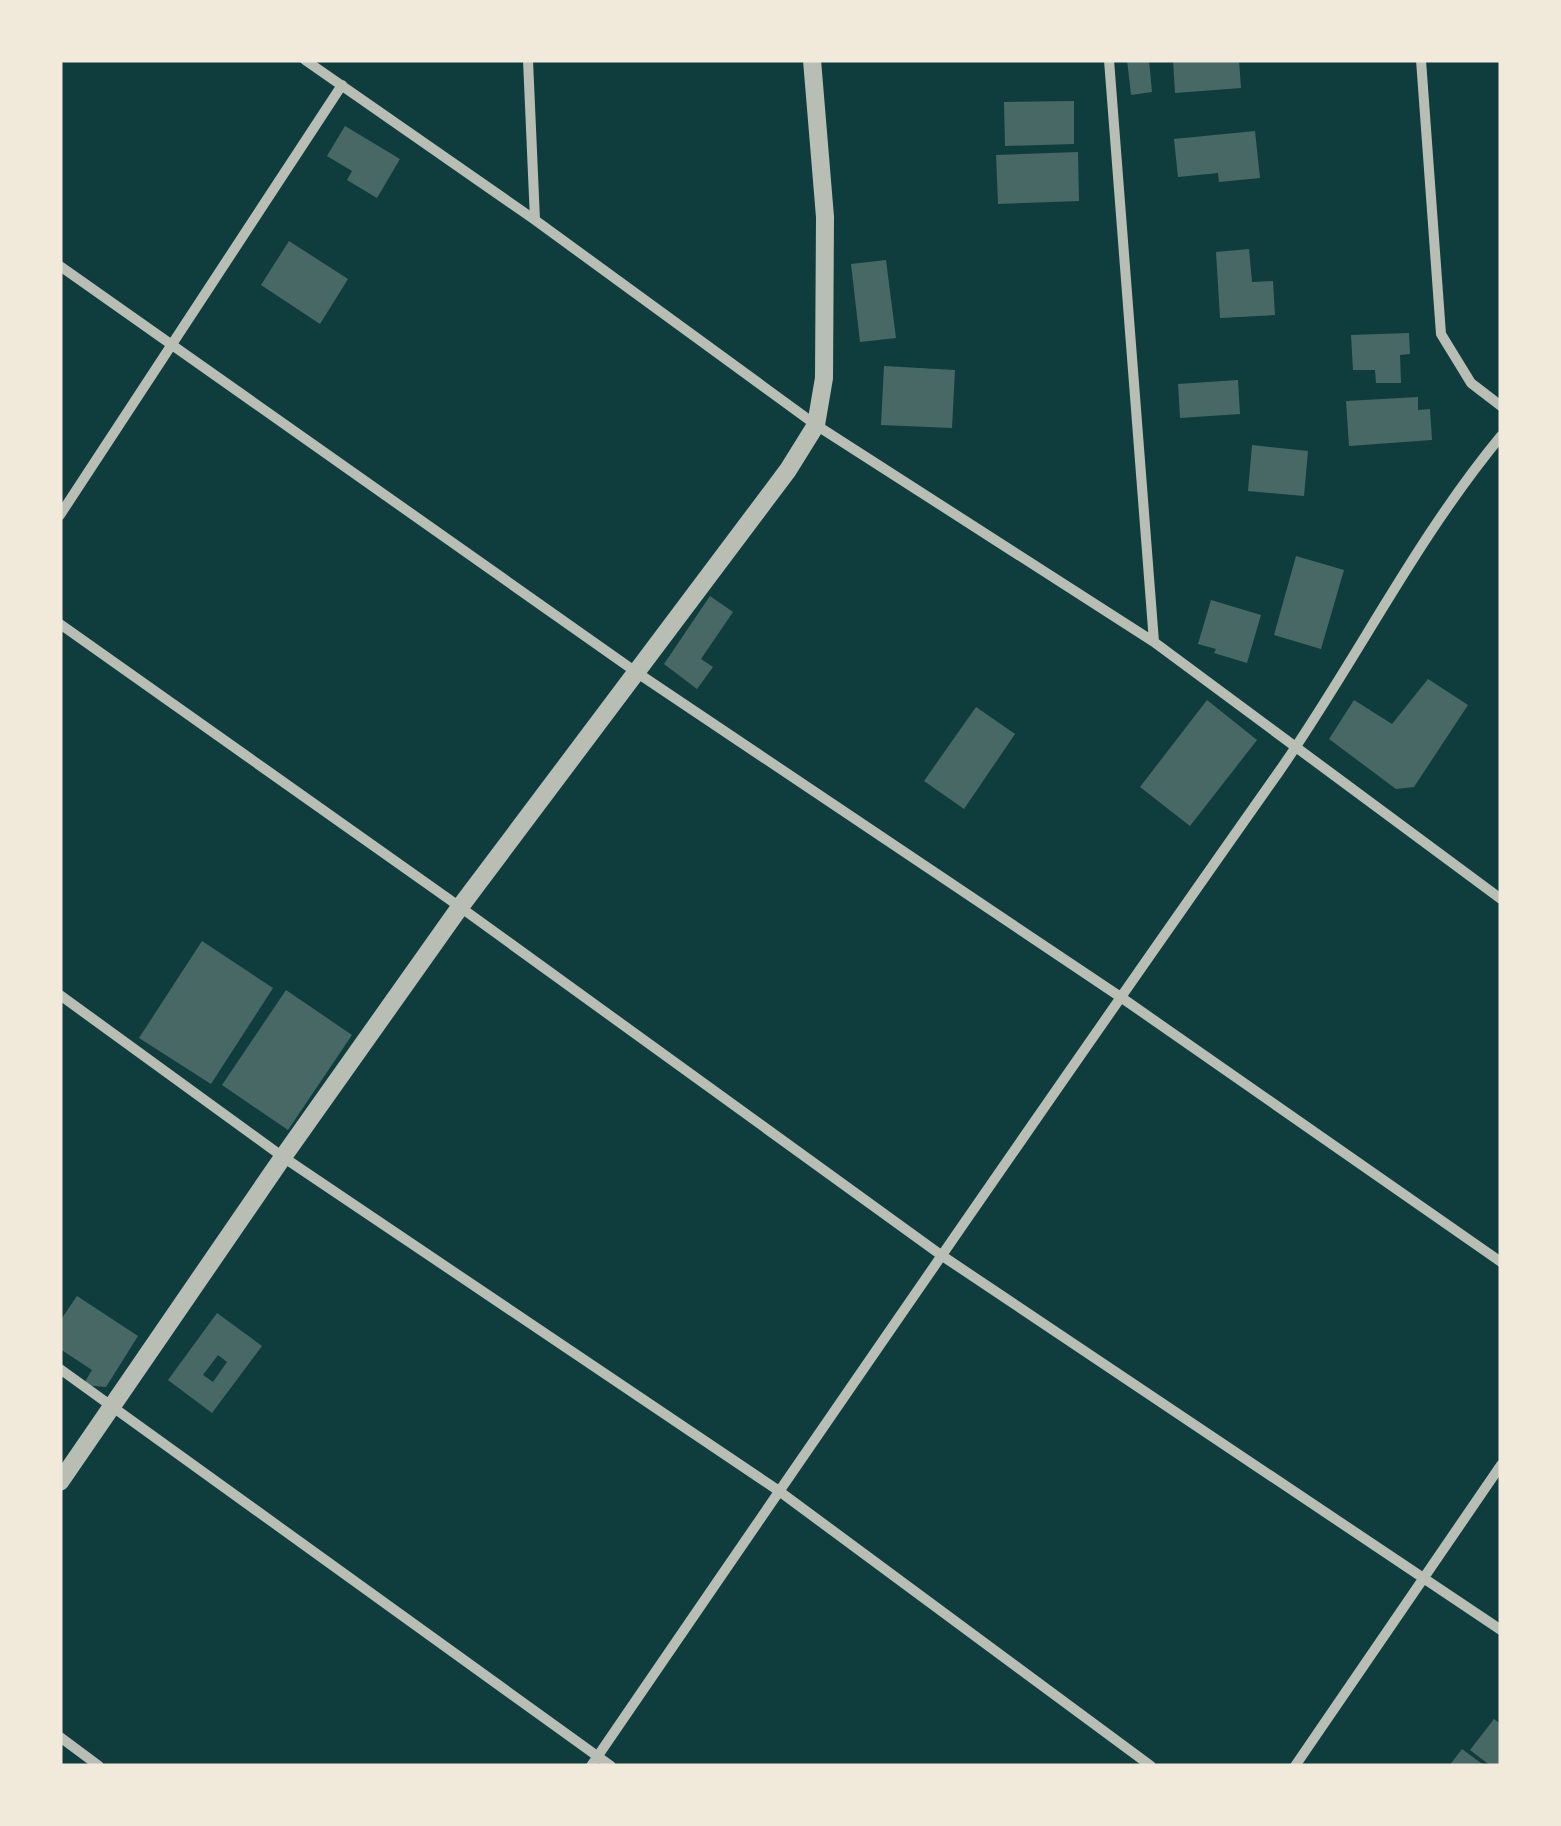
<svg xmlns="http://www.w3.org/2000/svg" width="1561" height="1826" font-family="'Roboto Condensed',sans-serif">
  <rect width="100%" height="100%" fill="#0f3d3e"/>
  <path fill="#486865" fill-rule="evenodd" d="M1127,60h22l3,32 -21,3z
    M1173,60h66l2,28 -66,5z
    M1074,101v43l-69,2 -1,-44z
    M345,126l55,33 -23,39 -30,-18 5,-9 -25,-15z
    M1255,131l5,47 -41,4 -1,-9 -40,4 -4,-38z
    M1078,152l1,49 -81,3 -2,-49z
    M289,241l59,38 -28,45 -59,-39z
    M1249,249l3,33 21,-1 2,34 -55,3 -4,-66z
    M886,260l10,78 -36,4 -9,-78z
    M1409,333l1,21 -10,1 1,28h-25l-1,-13h-22l-2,-35z
    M884,366l71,4 -3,58 -71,-3z
    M1238,380l2,34 -60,4 -2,-34z
    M1418,397v13l12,-1 2,31 -83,6 -3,-45z
    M1252,445l56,6 -4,45 -56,-5z
    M1296,556l48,14 -23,79 -47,-14z
    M710,596l23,16 -32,47 12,8 -16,22 -33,-25z
    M1211,600l50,15 -14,48 -33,-10 2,-4 -18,-5z
    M1428,679l40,26 -54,82 -18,2 -67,-50 25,-39 38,24z
    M1207,700l50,40 -67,86 -50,-39z
    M976,707l39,27 -51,75 -40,-28z
    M202,941l71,47 -62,96 -72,-46z
    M286,990l66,45 -64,95 -66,-45z
    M77,1296l61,40 -32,51 -23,-2 9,-15 -32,-21v-28z
    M217,1313l45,33 -50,67 -44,-33zM218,1355l9,7 -14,20 -10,-7z
    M1494,1719l7,5v42h-10l-21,-16z
    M1462,1749l23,17h-36z"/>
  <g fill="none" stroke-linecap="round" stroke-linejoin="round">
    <path stroke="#b8beb3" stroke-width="10" d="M305,60l230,160 281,205 338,217 347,257
      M528,60l7,160
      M1109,60l45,582
      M1421,60l20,274 30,49 30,23
      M60,266l576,406 486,326 379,264
      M60,515l282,-430
      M60,624l400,283 481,348 560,375
      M60,995l223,162 496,334 372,275
      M60,1369l551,397
      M60,1737l39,29
      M591,1766c227,-332 455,-664 687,-993 77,-110 137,-233 223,-337
      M1295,1766l206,-301"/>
    <path stroke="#b8beb3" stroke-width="18" d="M60,1482l223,-325 177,-250 328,-437 28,-45 8,-47 1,-161 -13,-157"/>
  </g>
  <rect width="1561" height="1826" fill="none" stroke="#f1e9da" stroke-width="125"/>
</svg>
